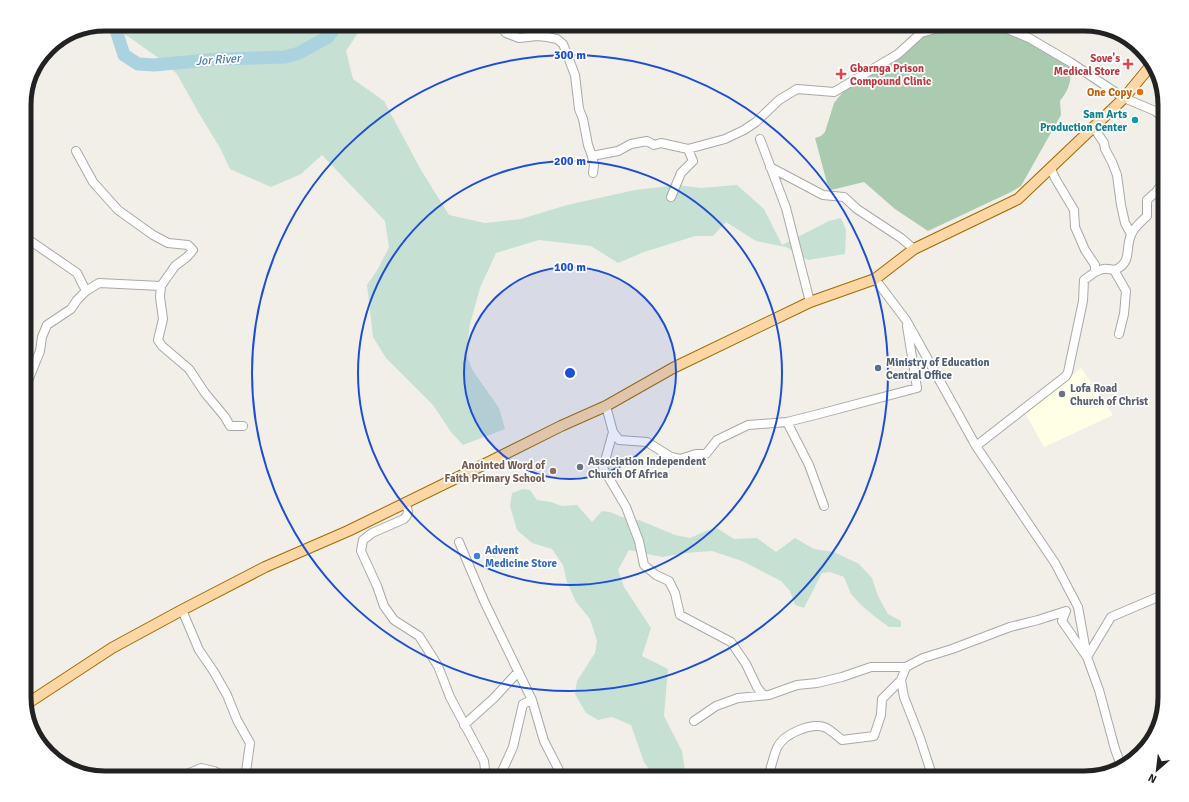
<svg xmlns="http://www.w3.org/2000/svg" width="1189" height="802" font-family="Signika,sans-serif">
  <rect width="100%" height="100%" fill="#f2efe9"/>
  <path fill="#ffffe5" d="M1081,368l32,47 -69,32 -20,-36z"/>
  <path fill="#c6e0d4" d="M104,24h260l-18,27 7,28 31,22 37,69 28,45 36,8 36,-4 46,-14 68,-15 42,-5 24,3 36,-3 27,24 18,36 47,-24 12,-3 5,12 -1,24 -37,6 -22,-13 -30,-6 -30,-19 -13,14h-18l-51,16 -26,11 -27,-17 -52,-6 -43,13 -16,35 -10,36 -4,30 7,17 26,37 6,21 -42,16 -12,-13 -18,-27 -47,-47 -13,-21 -6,-52 11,-16 11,-22 -4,-26 -63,-66 -21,19 -30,13 -41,-18 -10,-21 -23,-38 -20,-36 -17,-15 -31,-22z
    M523,489l7,1 7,10 14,2 11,4 15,-1 15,17 10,-11 8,1 12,5 17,3 36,15 15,3 16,-7 11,-3 17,11 23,-1 19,14 19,-14 19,11 20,3 25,12 13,14 6,18 10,18 13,7v6h-12l-15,-11 -14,-12 -9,-10 -7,-17 -14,-5 -8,1 -18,35 -9,-3 -5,-14 -9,-10 -39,-20 -30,-10 -26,2 -24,4 -33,-7 -11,20 6,17 27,41 -9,28 26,13 -4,47 18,35 3,20 8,7h-38l-11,-16 -13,-37 -19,-8 -14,3 -12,-7 -11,-19 2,-13 18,-28 2,-12 -7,-22 -14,-17 -9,-20 -4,-17 -11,-16 -20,-6 -15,-13 -7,-24 2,-13z"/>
  <path fill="#aacbaf" d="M976,25l23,4 31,11 40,23c2,17 0,25 -10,38l1,14 -40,71 -10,6 -83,39 -33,-22 -31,-27 -33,8 -4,-7 -12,-45 6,-2 4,-4 9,-29 9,-11 16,-14 56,-39 37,-10z"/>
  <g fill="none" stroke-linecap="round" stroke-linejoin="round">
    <path stroke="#aad3df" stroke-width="13" d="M114,24l10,31 14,9 16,1 65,-6 66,-2 14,-4 29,-16 9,-13"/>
    <defs>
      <path id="minor" d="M498,24l8,9 13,5 18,-2 10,1 10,2 6,5 12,31 4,34 4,10 5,26 4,11 2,9 -1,8
        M993,24l5,1 31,13 41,24 54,36 31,13 10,8
        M1094,128l10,15 1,6 7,13 5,13 4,30 4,18 6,11
        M760,139l26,69 24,94
        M688,149l37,-10 19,-9 12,-8 23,-22 18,-11 37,3 64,-38 23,-21 25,-7
        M592,156l26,-5 13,-7 16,-3 7,4 7,-2 27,6 5,12 -12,12 -10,24
        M770,167l53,28 21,2 13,12 44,29 13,11
        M24,242h8l45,31 9,18
        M1114,270l12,21 -2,23 -5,20
        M1095,272c3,-1 6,-3 9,-3 5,-1 8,2 13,0 15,-8 8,-20 14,-34 3,-8 10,-13 16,-19v-16l9,-8 9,-13
        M875,279l31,41 70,126 79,117 23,44 9,50 12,33 16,59 7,19
        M161,286l-1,11 3,22 -5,21 4,6 27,23 16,24 20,24 5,9h13
        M24,391l16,-40 2,-14 5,-12 24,-16 6,-9 9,-9 13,-8 62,3 14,-20 12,-9 6,-7 -5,-5 -20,-2 -15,-8 -35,-25 -25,-28 -17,-31
        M606,406l7,26 -10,36 23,39 13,34 5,24 12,10 13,6 6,12 5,22 51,27 15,22 11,23 6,8
        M787,422l22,43 15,41
        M613,432l6,8 28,2 24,15 9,2 16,-5h10l11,-14 31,-15 39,-3 32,-8 98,-26 -10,-62
        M976,446l90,-70 2,-4 15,-71 1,-21 11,-8v-7l-10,-15 -10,-23 -1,-17 -19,-32 -4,-9
        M405,503c3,7 5,10 -1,16l-32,14 -9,7 -2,11 16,35 7,20 10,14 25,16 19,30 12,31 34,64 2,17
        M459,542l25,59 48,99 12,41 19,37
        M182,610l17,40 15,22 13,23 10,25 13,23 -4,29 -13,6
        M694,721l22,-15 22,-8 31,-3 28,-10 20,-2 25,-6 29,-10h35
        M464,725l30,-27 24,-26
        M174,778l13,-4 14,-6 13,3 13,7
        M499,778l14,-31 10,-43 9,-4
        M768,778c3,-10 5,-21 9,-30 6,-14 33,-25 47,-21 6,2 13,9 18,13l32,-4 7,-21 1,-16 19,-19
        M933,778l-13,-40 -16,-41 -3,-17 5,-13 17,-9 29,-9 58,-22 28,-7 28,-9 -4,10 25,36 24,-40 54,-23"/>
      <path id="major" d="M25,705l87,-57 70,-38 83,-43 83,-36 137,-67 76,-38 45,-20 67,-38 137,-66 65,-23 39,-30 104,-50 106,-101 28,-34"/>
    </defs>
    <use href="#minor" stroke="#a9a9a9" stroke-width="10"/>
    <use href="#major" stroke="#a06b00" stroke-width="12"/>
    <use href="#minor" stroke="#fff" stroke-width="8"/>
    <use href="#major" stroke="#fcd6a4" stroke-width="10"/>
  </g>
  <circle cx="570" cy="373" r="106" fill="#1d4ed8" fill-opacity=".12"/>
  <g fill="none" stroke="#1d4ed8" stroke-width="2">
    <circle cx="570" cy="373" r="106"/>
    <circle cx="570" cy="373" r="212"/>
    <circle cx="570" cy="373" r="318"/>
  </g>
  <g fill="#e0444e" stroke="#fff" stroke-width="1.5">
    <path d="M1126 58h4v4h4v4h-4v4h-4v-4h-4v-4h4z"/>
    <path d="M839 68h4v4h4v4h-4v4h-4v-4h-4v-4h4z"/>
  </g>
  <circle fill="#e8710a" stroke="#fff" stroke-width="1.5" cx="1140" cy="92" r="4"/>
  <circle fill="#0f9aa8" stroke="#fff" stroke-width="1.5" cx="1135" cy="120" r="4"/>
  <circle fill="#5c6f8a" stroke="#fff" stroke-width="1.5" cx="878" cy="368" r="4"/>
  <g fill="#6b7280" stroke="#fff" stroke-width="1.5">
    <circle cx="1062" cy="394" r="4"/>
    <circle cx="580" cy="467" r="4"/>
  </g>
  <circle fill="#8d6e63" stroke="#fff" stroke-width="1.5" cx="553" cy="471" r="4"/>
  <circle fill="#3f7fe0" stroke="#fff" stroke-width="1.5" cx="477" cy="556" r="4"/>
  <g text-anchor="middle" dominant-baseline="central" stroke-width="3.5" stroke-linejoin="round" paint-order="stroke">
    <g font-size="11" font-weight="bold" fill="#be3a42" stroke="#fff" text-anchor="end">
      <text x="1120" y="58">Sove's<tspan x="1120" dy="13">Medical Store</tspan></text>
      <text x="850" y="68" text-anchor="start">Gbarnga Prison<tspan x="850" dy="13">Compound Clinic</tspan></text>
    </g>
    <g font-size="11" font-weight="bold" fill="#c56008" stroke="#fff" text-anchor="end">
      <text x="1132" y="92">One Copy</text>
    </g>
    <g font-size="11" font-weight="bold" fill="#0d838f" stroke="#fff" text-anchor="end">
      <text x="1127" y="114">Sam Arts<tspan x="1127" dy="13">Production Center</tspan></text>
    </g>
    <g font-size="11" font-weight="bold" fill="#4e5e75" stroke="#fff" text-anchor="start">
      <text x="886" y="362">Ministry of Education<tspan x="886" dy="13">Central Office</tspan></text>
    </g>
    <g font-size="11" font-weight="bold" fill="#5b616d" stroke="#fff" text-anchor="start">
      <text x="1070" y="388">Lofa Road<tspan x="1070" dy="13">Church of Christ</tspan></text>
      <text x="588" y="461">Association Independent<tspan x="588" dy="13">Church Of Africa</tspan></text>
    </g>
    <g font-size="11" font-weight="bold" fill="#785e54" stroke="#fff" text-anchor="end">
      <text x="545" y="465">Anointed Word of<tspan x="545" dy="13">Faith Primary School</tspan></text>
    </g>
    <g font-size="11" font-weight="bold" fill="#366cbe" stroke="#fff" text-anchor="start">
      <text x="485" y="550">Advent<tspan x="485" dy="13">Medicine Store</tspan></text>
    </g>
    <g font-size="12" font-style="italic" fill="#4a7aab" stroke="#fff">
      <text transform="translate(218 60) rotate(-4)">Jor River</text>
    </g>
  </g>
  <path d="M0 0H1189V802H0ZM105 31H1084A74 74 0 0 1 1158 105V697A74 74 0 0 1 1084 771H105A74 74 0 0 1 31 697V105A74 74 0 0 1 105 31Z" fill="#fff" fill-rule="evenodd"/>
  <path fill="none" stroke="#222" stroke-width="5" d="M105 31H1084A74 74 0 0 1 1158 105V697A74 74 0 0 1 1084 771H105A74 74 0 0 1 31 697V105A74 74 0 0 1 105 31Z"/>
  <circle cx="570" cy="373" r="6" fill="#1d4ed8" stroke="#fff" stroke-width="2"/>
  <g font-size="12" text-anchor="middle" font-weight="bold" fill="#1d4ed8" stroke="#fff" stroke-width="3.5" stroke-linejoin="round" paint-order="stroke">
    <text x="570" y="59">300 m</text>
    <text x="570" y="165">200 m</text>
    <text x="570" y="271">100 m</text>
  </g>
  <g transform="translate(1157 770) rotate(208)" stroke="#ffffff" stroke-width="3" paint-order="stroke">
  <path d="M0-3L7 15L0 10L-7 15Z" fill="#222222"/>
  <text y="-6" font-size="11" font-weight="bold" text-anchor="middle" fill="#222222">N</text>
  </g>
</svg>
